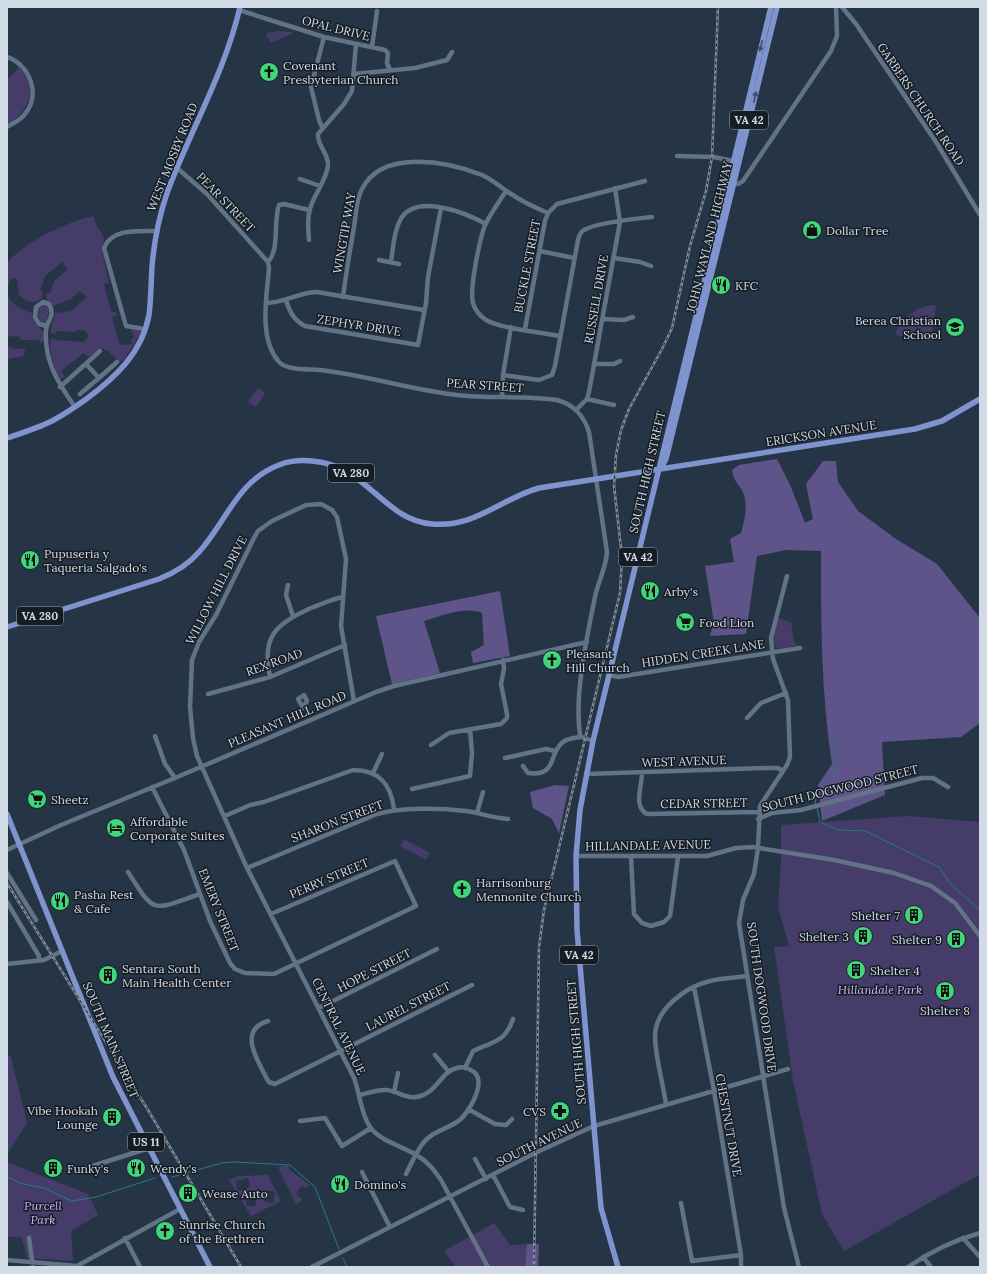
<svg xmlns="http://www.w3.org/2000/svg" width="987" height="1274" font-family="Lora,serif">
  <rect width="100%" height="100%" fill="#263546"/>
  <path fill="#453c69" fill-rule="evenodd" d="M278,31l14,1v2l-22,9 -4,-10z
    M19,67c20,21 11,44 -12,58v-48h3z
    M93,216l3,8 8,14 -2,13 7,32 -5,1 7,28h5l1,4 -5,1 8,28 12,-1 -1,-4 3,-2 -3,-8 8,-1 2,3 -17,28 -4,2 -12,-11 -7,-3 -13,9 -4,-4 -23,18 4,6 -6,3 -8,-24 -1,-16 5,-2v2l28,2 6,-6 -5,-6 -3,1 -1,-2 -6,3 -18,-1v3l-6,-1 5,-20 16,-2 16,-14 -8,-6 -8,8 -18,7 -7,-7 1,-6 3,1 4,-13 14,-12 -6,-7 -17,14 -5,15 3,1 -2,7 -5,3 -9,-1 -8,-6 -2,-16 -5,-1c-12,18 2,30 20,35l2,9 10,11v8l-3,2 -2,-3h-18l-4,-5 -3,2 -1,-2 -6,3v-75c17,-21 60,-41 86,-47z
    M42,304l5,2 2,5 -3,12 -6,-1 -3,-12z
    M936,305l-5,35 -6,1 -30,-6c6,-17 23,-30 41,-30z
    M7,344l2,3 2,-1 3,3h11l-1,7 -17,3z
    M258,388l7,5 -9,14 -8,-5z
    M778,618l13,4 3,20 4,3c-5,1 -14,4 -19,3 -11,-2 -2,-24 -1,-30z
    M908,816l72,6v353l-16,8 -120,68 -22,-37 -29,-133 -19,-134 15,-1 -11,-39 3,-44v-38z
    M404,839l26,14 -4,7 -26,-14z
    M7,1054l4,3 16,66 -20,32z
    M7,1162l81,32 10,21 -27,16 2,30 -46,-3 -5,-20 -15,-2z
    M288,1165l2,5 20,15 -5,3 -4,-2 -5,8 7,6 -7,4 -18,-37z
    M268,1175l13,26 -30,15 -22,-36 10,-4zM248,1178l2,9 -12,4 -3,-10zM266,1190l9,2 -2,11 -9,-1zM248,1192l10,2 -3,13 -9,-2z
    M494,1223l16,22 17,-1 -2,23h-69l-12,-16z"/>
  <path fill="#5e5489" d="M777,459l14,28 14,36 8,-4 -7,-35 17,-23h13l2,21 20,29 38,28 41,25 43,54v105l-19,14 -79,5 3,53 -63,26 -4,-36 14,-21c-11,-71 -11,-142 -11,-213l-35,-1 -29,6 -11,78 -36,2 4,-13 -9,-57 29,-4 -4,-23 11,-6c3,-12 7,-25 3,-38 -3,-10 -10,-11 -12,-25l7,-5z
    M500,591l10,65 -37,7 -2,-11 13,-7 -2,-32c-16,-7 -41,3 -58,8l16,52 -48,11 -16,-68z
    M555,785l14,1 -10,47 -7,-14 -19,-11 -3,-16z
    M527,1244h12l-1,23h-13z"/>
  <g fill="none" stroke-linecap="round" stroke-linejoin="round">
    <path stroke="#217c8c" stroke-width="1" d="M815,804c1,-15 9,-25 22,-31l-2,-10 2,-11 -6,-17
      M817,807l3,15 18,8 27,1 74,36 10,15 31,29
      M7,1177l16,7 21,4 28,13 24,-4 59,-19
      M172,1177l50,-14 12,-1 56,3 25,22 24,62
      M343,1258l4,9"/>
    <path stroke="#627386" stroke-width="4.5" d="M842,7l14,17 80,118 44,73
      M239,10l85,27 61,13 3,3 -1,10 3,7
      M372,47l5,-36
      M7,57c23,8 34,37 18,57 -4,6 -12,9 -18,13
      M354,74l61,-6 32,-8 5,-8
      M322,127l-3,-7 -8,-33 13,-50
      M677,156l37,1 19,4
      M177,168l30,26 61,68 1,6c-2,28 -11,70 10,94 9,9 30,7 41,8 46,5 91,20 137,25 33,4 67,0 100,5 16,4 27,16 32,32l18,120c-1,16 -9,30 -12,45 -8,40 -21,98 -15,138l2,2 11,4
      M300,179l20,7
      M734,184h4l5,-3 88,-130 6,-15 -1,-29
      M506,191c-7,11 -15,22 -21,34 -5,13 -16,65 -12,78 2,7 7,13 13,17 16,9 54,12 74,16
      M309,240c-1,-10 -2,-21 1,-31 4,-15 16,-28 18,-43 1,-13 -11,-20 -10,-32l26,-30 8,-13 4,-47
      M540,251l34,7
      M614,258l26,4 11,4
      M379,260l20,4
      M268,262c12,-13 5,-40 11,-57l5,-1 25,6
      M391,262c2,-13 3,-33 11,-45 17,-23 64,-4 84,7
      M343,297c3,-23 7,-47 11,-70 2,-12 2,-27 8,-38 21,-41 87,-27 120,-14 9,4 16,10 23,15 14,10 28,17 43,23
      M286,300c4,13 8,20 19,26l113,19 8,-42 2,-26 13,-69
      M266,303c18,0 34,-11 51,-11l107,18
      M603,319l21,1 9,-3
      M47,326l-8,-2 -4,-7 1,-10 7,-5 6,2c7,12 -2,16 -3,26 -2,31 12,53 29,77
      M145,329l-19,-3 -22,-78c8,-20 35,-17 52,-17
      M525,329l20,-108 3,-8 9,-9 88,-23
      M86,364l13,14 18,-16
      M595,364h19l6,-3
      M503,375l36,5 13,-5 3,-9 23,-126c1,-4 2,-8 6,-10 14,-8 51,-11 68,-13
      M60,387l40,-36
      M80,394l19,-16
      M502,397l1,-22 8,-48
      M587,399l27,6
      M576,410l11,-11 2,-7 31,-170 -5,-34
      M787,576l-16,62 2,21 15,41 2,57 -3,8 -27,41 -2,42 -4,26 -11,26 -4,23 45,285 15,59
      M288,585l-2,10 7,21
      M609,675l9,2 182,-29
      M270,677c-9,-41 6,-53 41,-69 11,-4 21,-9 32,-11
      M208,694l62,-17 75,-32
      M304,695l3,6 -4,7 -5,-9z
      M354,701l-13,-75 5,-67 -9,-42 -5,-7 -11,-6 -15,1 -34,16 -14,10 -4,7 -38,77 -17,27 -7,18 -2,47 3,31 4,18 50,112 107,210c6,16 7,36 16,49 11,15 33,19 48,29 10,6 16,14 23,24l47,87
      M747,718l14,-15 25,-10
      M155,736l10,28 10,14
      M431,745l18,-12 52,-9 6,-6v-4l-6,-30 3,-15 -1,-9
      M505,758l41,-9 9,2
      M523,766l5,7c30,4 20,-20 35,-31 5,-4 12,-4 18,-5
      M373,773l9,-19
      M642,773c0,13 -9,34 5,41l111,-2
      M586,774l181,-6h11l5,3
      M152,787l32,63 26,71 20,42 5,6 10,4 29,1 142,-68 -21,-45 -124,53
      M412,789l58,-13 2,-23 -2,-24
      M477,813l6,-21
      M225,816l25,-11 14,-3 89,-32c27,0 38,15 41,39
      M758,819l14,-6 29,-3 121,-32h11l15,9
      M7,850l54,-25 114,-47 201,-86 18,-6 193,-44
      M576,856h131l29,-8 17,-1 81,13 60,13 37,13 24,17 25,33
      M631,857l3,57 8,9 9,3 13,-4 6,-6 8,-59
      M247,868l130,-54c25,-7 63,-6 89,-3 14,2 27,7 42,8
      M128,872c28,44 24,38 72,22
      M7,873l29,47
      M7,902l32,54v4
      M7,964l37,-4 18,-9
      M694,987l20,104 27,164v12
      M319,1008l118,-59
      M268,1021c-31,9 -10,40 -1,58l2,3 6,2 197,-99
      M435,1055l14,17
      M465,1068l8,-17c20,-10 32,-8 40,-32
      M394,1092l4,-19
      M360,1095c9,-2 18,-6 27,-5 10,1 19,9 29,7 21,-3 25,-26 41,-29 6,-2 13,1 17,4 13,11 -6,43 -17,50 -9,6 -21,9 -29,16 -10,8 -16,25 -22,36
      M666,1104c-3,-21 -10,-44 -11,-66 -1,-28 30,-51 55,-57 12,-3 25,-3 37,-5
      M468,1109l27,15 11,1 6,-6
      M300,1121l25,-3 17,28 29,-18
      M475,1159l11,20
      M77,1171l72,-23
      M362,1172l28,55
      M493,1175l17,32 13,3
      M681,1203l11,58 49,-6
      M29,1238l4,29
      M125,1238l15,29
      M963,1238l17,19
      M923,1257l8,10
      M7,1260l70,6 103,-57
      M312,1267l223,-114 59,-27 194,-57
      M908,1267c22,-15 46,-27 72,-34"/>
    <path stroke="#7f93ce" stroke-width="5.5" d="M7,438c15,-5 31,-10 45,-17 12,-6 23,-14 33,-21 30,-22 57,-47 64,-85 2,-16 2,-32 3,-48 2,-26 7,-50 15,-74 23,-62 58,-121 73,-186
      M661,468l5,-9 111,-452
      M7,627l152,-48c15,-6 29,-14 40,-27 27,-30 39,-72 80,-87 10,-4 22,-5 33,-4 55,4 71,59 120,63 43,4 68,-25 107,-36l376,-59 27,-8 38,-22
      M7,814l106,263 97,190
      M618,1267l-17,-59 -24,-278 -1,-74 4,-46 13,-69 178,-734"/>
    <defs>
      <path id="rail" d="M7,883l141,227 93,157
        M534,1267l5,-320 5,-37 76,-317 2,-36 -8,-71 2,-31 5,-25 8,-21 33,-60 10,-21 18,-82 16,-55 6,-34 6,-150"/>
    </defs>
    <use href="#rail" stroke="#7f8b99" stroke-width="2.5"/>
    <use href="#rail" stroke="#161c24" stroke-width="1" stroke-dasharray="3" stroke-linecap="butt"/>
  </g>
  <defs><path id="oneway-solid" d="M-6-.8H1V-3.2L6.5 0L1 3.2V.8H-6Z"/></defs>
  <g fill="#404c68">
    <use href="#oneway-solid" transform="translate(761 46) rotate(104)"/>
    <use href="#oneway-solid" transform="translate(755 97) rotate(-76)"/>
  </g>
  <defs>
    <symbol id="church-disc" viewBox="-11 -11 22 22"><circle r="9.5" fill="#40d77c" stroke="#161c24"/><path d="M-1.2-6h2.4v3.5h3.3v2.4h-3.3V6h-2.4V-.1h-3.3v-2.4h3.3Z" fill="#111"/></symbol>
    <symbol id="shop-disc" viewBox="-11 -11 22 22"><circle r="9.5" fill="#40d77c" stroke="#161c24"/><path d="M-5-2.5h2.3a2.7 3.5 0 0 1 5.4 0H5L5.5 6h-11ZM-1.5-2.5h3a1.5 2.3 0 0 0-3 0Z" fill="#111"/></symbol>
    <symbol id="restaurant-disc" viewBox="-11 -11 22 22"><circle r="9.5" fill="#40d77c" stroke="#161c24"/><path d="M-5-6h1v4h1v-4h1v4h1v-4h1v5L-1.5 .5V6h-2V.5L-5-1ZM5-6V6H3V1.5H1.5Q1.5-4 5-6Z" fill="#111"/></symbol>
    <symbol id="school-disc" viewBox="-11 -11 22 22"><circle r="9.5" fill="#40d77c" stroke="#161c24"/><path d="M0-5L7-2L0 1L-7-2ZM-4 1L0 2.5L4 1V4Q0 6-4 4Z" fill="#111"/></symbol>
    <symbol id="supermarket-disc" viewBox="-11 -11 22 22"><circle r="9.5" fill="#40d77c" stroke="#161c24"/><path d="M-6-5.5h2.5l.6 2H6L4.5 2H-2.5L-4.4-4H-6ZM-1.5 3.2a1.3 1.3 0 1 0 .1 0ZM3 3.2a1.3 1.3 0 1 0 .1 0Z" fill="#111"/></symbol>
    <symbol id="hotel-disc" viewBox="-11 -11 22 22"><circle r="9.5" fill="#40d77c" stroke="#161c24"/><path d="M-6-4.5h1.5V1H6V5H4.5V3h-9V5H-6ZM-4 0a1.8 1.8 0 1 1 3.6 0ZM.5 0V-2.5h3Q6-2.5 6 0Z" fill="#111"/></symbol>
    <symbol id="building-disc" viewBox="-11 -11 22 22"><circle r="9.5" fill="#40d77c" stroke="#161c24"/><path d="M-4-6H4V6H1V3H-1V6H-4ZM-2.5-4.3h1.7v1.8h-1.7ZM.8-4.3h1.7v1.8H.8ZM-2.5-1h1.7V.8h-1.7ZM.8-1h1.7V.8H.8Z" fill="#111"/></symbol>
    <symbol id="pharmacy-disc" viewBox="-11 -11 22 22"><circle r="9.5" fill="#40d77c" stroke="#161c24"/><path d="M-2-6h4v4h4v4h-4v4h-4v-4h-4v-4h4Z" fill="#111"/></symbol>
  </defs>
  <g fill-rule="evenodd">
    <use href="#church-disc" x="258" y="61" width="22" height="22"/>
    <use href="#shop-disc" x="801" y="219" width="22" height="22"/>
    <use href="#restaurant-disc" x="710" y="274" width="22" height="22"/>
    <use href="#school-disc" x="944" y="316" width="22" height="22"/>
    <use href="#restaurant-disc" x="19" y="549" width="22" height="22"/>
    <use href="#restaurant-disc" x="639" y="580" width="22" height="22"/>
    <use href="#supermarket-disc" x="674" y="611" width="22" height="22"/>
    <use href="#church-disc" x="541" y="649" width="22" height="22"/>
    <use href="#supermarket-disc" x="26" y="788" width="22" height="22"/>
    <use href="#hotel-disc" x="105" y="817" width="22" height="22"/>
    <use href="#church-disc" x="451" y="878" width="22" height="22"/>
    <use href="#restaurant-disc" x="49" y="890" width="22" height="22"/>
    <use href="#building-disc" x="903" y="904" width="22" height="22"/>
    <use href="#building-disc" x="852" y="925" width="22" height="22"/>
    <use href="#building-disc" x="945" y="928" width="22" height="22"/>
    <use href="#building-disc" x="845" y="959" width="22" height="22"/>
    <use href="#building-disc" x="97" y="964" width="22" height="22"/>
    <use href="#building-disc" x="934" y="980" width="22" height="22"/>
    <use href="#pharmacy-disc" x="549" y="1100" width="22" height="22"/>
    <use href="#building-disc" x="101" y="1106" width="22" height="22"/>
    <use href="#building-disc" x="42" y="1157" width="22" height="22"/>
    <use href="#restaurant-disc" x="125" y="1157" width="22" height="22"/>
    <use href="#restaurant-disc" x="329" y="1173" width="22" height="22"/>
    <use href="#building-disc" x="177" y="1182" width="22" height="22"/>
    <use href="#church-disc" x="154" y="1220" width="22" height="22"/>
  </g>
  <g text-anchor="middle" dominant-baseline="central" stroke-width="3" stroke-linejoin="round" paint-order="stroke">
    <g fill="#161c24" stroke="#99a2ac" stroke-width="1">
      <rect x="730" y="111" width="38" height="18" rx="3"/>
      <rect x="328" y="464" width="46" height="18" rx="3"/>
      <rect x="619" y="548" width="38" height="18" rx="3"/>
      <rect x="17" y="607" width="46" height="18" rx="3"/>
      <rect x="560" y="946" width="38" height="18" rx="3"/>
      <rect x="128" y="1133" width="36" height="18" rx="3"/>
    </g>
    <g font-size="11" font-weight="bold" fill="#d1dbe6">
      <text x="749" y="120">VA 42</text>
      <text x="351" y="473">VA 280</text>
      <text x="638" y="557">VA 42</text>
      <text x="40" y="616">VA 280</text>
      <text x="579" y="955">VA 42</text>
      <text x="146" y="1142">US 11</text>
    </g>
    <g font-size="12" fill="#d1dbe6" stroke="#161c24">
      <text transform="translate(336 28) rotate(14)">OPAL DRIVE</text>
      <text transform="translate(921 104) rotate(56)">GARBERS CHURCH ROAD</text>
      <text transform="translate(172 157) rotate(-68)">WEST MOSBY ROAD</text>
      <text transform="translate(226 202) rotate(46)">PEAR STREET</text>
      <text transform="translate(344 233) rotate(-80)">WINGTIP WAY</text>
      <text transform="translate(709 237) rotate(-76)">JOHN WAYLAND HIGHWAY</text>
      <text transform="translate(527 266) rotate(-79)">BUCKLE STREET</text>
      <text transform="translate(596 299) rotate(-80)">RUSSELL DRIVE</text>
      <text transform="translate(359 325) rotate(9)">ZEPHYR DRIVE</text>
      <text transform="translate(485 385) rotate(4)">PEAR STREET</text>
      <text transform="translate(821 433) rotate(-9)">ERICKSON AVENUE</text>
      <text transform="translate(647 472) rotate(-77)">SOUTH HIGH STREET</text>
      <text transform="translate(216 590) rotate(-63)">WILLOW HILL DRIVE</text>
      <text transform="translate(703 653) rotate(-9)">HIDDEN CREEK LANE</text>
      <text transform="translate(274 662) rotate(-20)">REX ROAD</text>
      <text transform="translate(287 719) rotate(-23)">PLEASANT HILL ROAD</text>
      <text transform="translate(684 761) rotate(-2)">WEST AVENUE</text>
      <text transform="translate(840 788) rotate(-14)">SOUTH DOGWOOD STREET</text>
      <text transform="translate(704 803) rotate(-1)">CEDAR STREET</text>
      <text transform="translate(337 821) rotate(-21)">SHARON STREET</text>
      <text transform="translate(648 845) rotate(-1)">HILLANDALE AVENUE</text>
      <text transform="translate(329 878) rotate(-23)">PERRY STREET</text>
      <text transform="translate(219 910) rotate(68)">EMERY STREET</text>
      <text transform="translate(374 970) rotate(-27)">HOPE STREET</text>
      <text transform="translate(762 997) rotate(82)">SOUTH DOGWOOD DRIVE</text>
      <text transform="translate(408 1006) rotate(-27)">LAUREL STREET</text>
      <text transform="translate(339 1026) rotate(64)">CENTRAL AVENUE</text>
      <text transform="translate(111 1040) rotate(67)">SOUTH MAIN STREET</text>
      <text transform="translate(576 1042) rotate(-95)">SOUTH HIGH STREET</text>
      <text transform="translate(729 1125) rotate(80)">CHESTNUT DRIVE</text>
      <text transform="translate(539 1142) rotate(-26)">SOUTH AVENUE</text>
    </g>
    <g font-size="12" fill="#d1dbe6" stroke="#161c24" text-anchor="start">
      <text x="283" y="65">Covenant<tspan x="283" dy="14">Presbyterian Church</tspan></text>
      <text x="826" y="230">Dollar Tree</text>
      <text x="735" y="285">KFC</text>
      <text x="941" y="320" text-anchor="end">Berea Christian<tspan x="941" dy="14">School</tspan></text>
      <text x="44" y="553">Pupuseria y<tspan x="44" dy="14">Taqueria Salgado's</tspan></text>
      <text x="664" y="591">Arby's</text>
      <text x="699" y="622">Food Lion</text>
      <text x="566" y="653">Pleasant<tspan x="566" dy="14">Hill Church</tspan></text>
      <text x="51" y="799">Sheetz</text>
      <text x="130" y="821">Affordable<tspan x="130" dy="14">Corporate Suites</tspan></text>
      <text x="476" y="882">Harrisonburg<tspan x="476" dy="14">Mennonite Church</tspan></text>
      <text x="74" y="894">Pasha Rest<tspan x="74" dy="14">&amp; Cafe</tspan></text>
      <text x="900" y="915" text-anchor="end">Shelter 7</text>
      <text x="849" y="936" text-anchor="end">Shelter 3</text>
      <text x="942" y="939" text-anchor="end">Shelter 9</text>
      <text x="122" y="968">Sentara South<tspan x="122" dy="14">Main Health Center</tspan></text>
      <text x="870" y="970">Shelter 4</text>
      <text x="945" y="1010" text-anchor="middle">Shelter 8</text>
      <text x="98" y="1110" text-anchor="end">Vibe Hookah<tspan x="98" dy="14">Lounge</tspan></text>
      <text x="546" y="1111" text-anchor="end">CVS</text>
      <text x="67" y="1168">Funky's</text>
      <text x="150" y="1168">Wendy's</text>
      <text x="354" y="1184">Domino's</text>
      <text x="202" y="1193">Wease Auto</text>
      <text x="179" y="1224">Sunrise Church<tspan x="179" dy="14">of the Brethren</tspan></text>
    </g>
    <g font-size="12" font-style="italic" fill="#c4b9fb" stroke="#161c24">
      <text x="880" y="989">Hillandale Park</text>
      <text x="43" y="1205">Purcell<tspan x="43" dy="14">Park</tspan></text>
    </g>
  </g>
  <rect width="987" height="1274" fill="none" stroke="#d1dbe6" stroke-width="16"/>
</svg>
